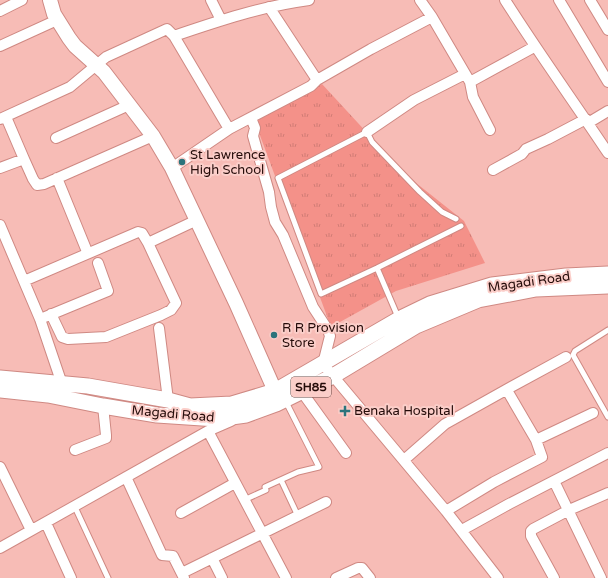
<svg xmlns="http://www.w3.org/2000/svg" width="608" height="578" font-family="'Varela Round',sans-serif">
  <defs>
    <pattern id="park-tufts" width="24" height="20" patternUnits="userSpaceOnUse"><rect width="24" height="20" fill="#f49189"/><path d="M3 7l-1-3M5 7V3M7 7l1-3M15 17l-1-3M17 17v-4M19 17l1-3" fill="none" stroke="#d17c75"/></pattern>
  </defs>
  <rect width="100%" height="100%" fill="#f7bcb6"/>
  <path fill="url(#park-tufts)" d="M322,84l84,91 58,46 21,42 -89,28 -65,36 -76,-205z"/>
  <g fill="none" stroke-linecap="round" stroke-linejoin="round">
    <defs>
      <path id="lane" d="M456,219l-14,-7 -22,-20 -48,-50 -5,-10 -89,46 43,116 56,-26 84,-42
        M377,268l21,49
        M608,330l-33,21 -2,4 35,62
        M281,480l17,36
        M244,500l22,-10 -1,-3 33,-15 21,-5 -34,-67
        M74,505l34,73"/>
      <path id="street" d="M211,0l10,20
        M420,0l12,17 38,65 64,-35
        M505,0c33,52 69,102 103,153
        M559,0l49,82
        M590,0l18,30
        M269,7l48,73
        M0,11l22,-11
        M174,36l55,93
        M0,46l57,-26
        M470,82l3,15 17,33
        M251,118l4,10 -2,8 16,56 2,15 4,15 8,13 30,72 15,23 2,6 -7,28 123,147 52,67
        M0,119l70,-32 36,-30 61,-28 7,7c44,-15 89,-30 135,-36
        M588,123l20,-12
        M367,132l47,-32 51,-26
        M56,138l73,-33
        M24,159l9,20 4,6 7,-1 109,-48
        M0,168l24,-9 -18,-42
        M172,168l57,-39 82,-43 6,-6 54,-31 61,-32
        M493,170l29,-16 4,-5 22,-10 38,-20
        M57,178l29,71
        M0,225l40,94 22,65
        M148,243l49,-23
        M24,281l114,-49 4,1 6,10 28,60 -5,7 -10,5 -55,22 -38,2 -6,-2 -11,-23
        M45,317l63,-26 -10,-28
        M159,328l9,72
        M302,392l44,61
        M208,431l78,147
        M536,440l57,-27
        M75,450l31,-12v-3l-3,-29
        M404,460l41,-36 66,-37 55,-30
        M0,467l31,63
        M126,477l36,78 11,1 11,22
        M554,481l47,97
        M446,511l48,-29 48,-25 -6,-17 -28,-48v-3
        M181,513l54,-30
        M46,523l25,55
        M462,530l47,-26 99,-51
        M0,548l208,-117 23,-10
        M212,558l10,20
        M182,573l144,-71
        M336,578l22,-10h4l8,10
        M554,578l-23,-42v-5l2,-2 36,-19 39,-17"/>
      <path id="secondary" d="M50,0l4,14 15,24 6,8 29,26 49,64 19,32 64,135 43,97"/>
      <path id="primary" d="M0,378l88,8 80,14 22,6 42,-2 43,-13 124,-72 31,-15 62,-19 74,-9 42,-2
        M0,390l48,5 55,11 54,9 60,4 29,-4 30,-11 57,-28 83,-50 62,-26 58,-11 72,-3"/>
    </defs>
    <use href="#lane" stroke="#cf8983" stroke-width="7"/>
    <use href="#street" stroke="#cf8983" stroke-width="12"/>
    <use href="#secondary" stroke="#cf8983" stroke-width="16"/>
    <use href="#primary" stroke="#cf8983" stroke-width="17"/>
    <use href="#lane" stroke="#fff" stroke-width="5"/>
    <use href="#street" stroke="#fff" stroke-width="10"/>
    <use href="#secondary" stroke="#fff" stroke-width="14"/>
    <use href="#primary" stroke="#fff" stroke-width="15"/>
  </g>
  <g fill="#2b747c" stroke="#fbcec9" stroke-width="1.5">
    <circle cx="182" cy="162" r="4"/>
    <circle cx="274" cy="335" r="4"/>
    <path d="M343 405h4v4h4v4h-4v4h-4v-4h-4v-4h4z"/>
  </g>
  <g text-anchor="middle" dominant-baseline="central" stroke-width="4" stroke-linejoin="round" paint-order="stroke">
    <rect fill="#fbcec9" stroke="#644643" stroke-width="1" x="291" y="377" width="40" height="20" rx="3"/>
    <g font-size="12" font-weight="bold" fill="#240b09">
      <text x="311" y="387">SH85</text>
    </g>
    <g font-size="13" fill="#240b09" stroke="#fbcec9" text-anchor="start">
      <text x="190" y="155">St Lawrence<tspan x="190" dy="15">High School</tspan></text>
      <text x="282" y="328">R R Provision<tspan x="282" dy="15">Store</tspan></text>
      <text x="354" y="411">Benaka Hospital</text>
    </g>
    <g font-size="13" fill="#240b09" stroke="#fbcec9">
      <text transform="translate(529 282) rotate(-8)">Magadi Road</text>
      <text transform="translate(173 414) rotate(5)">Magadi Road</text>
    </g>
  </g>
</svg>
